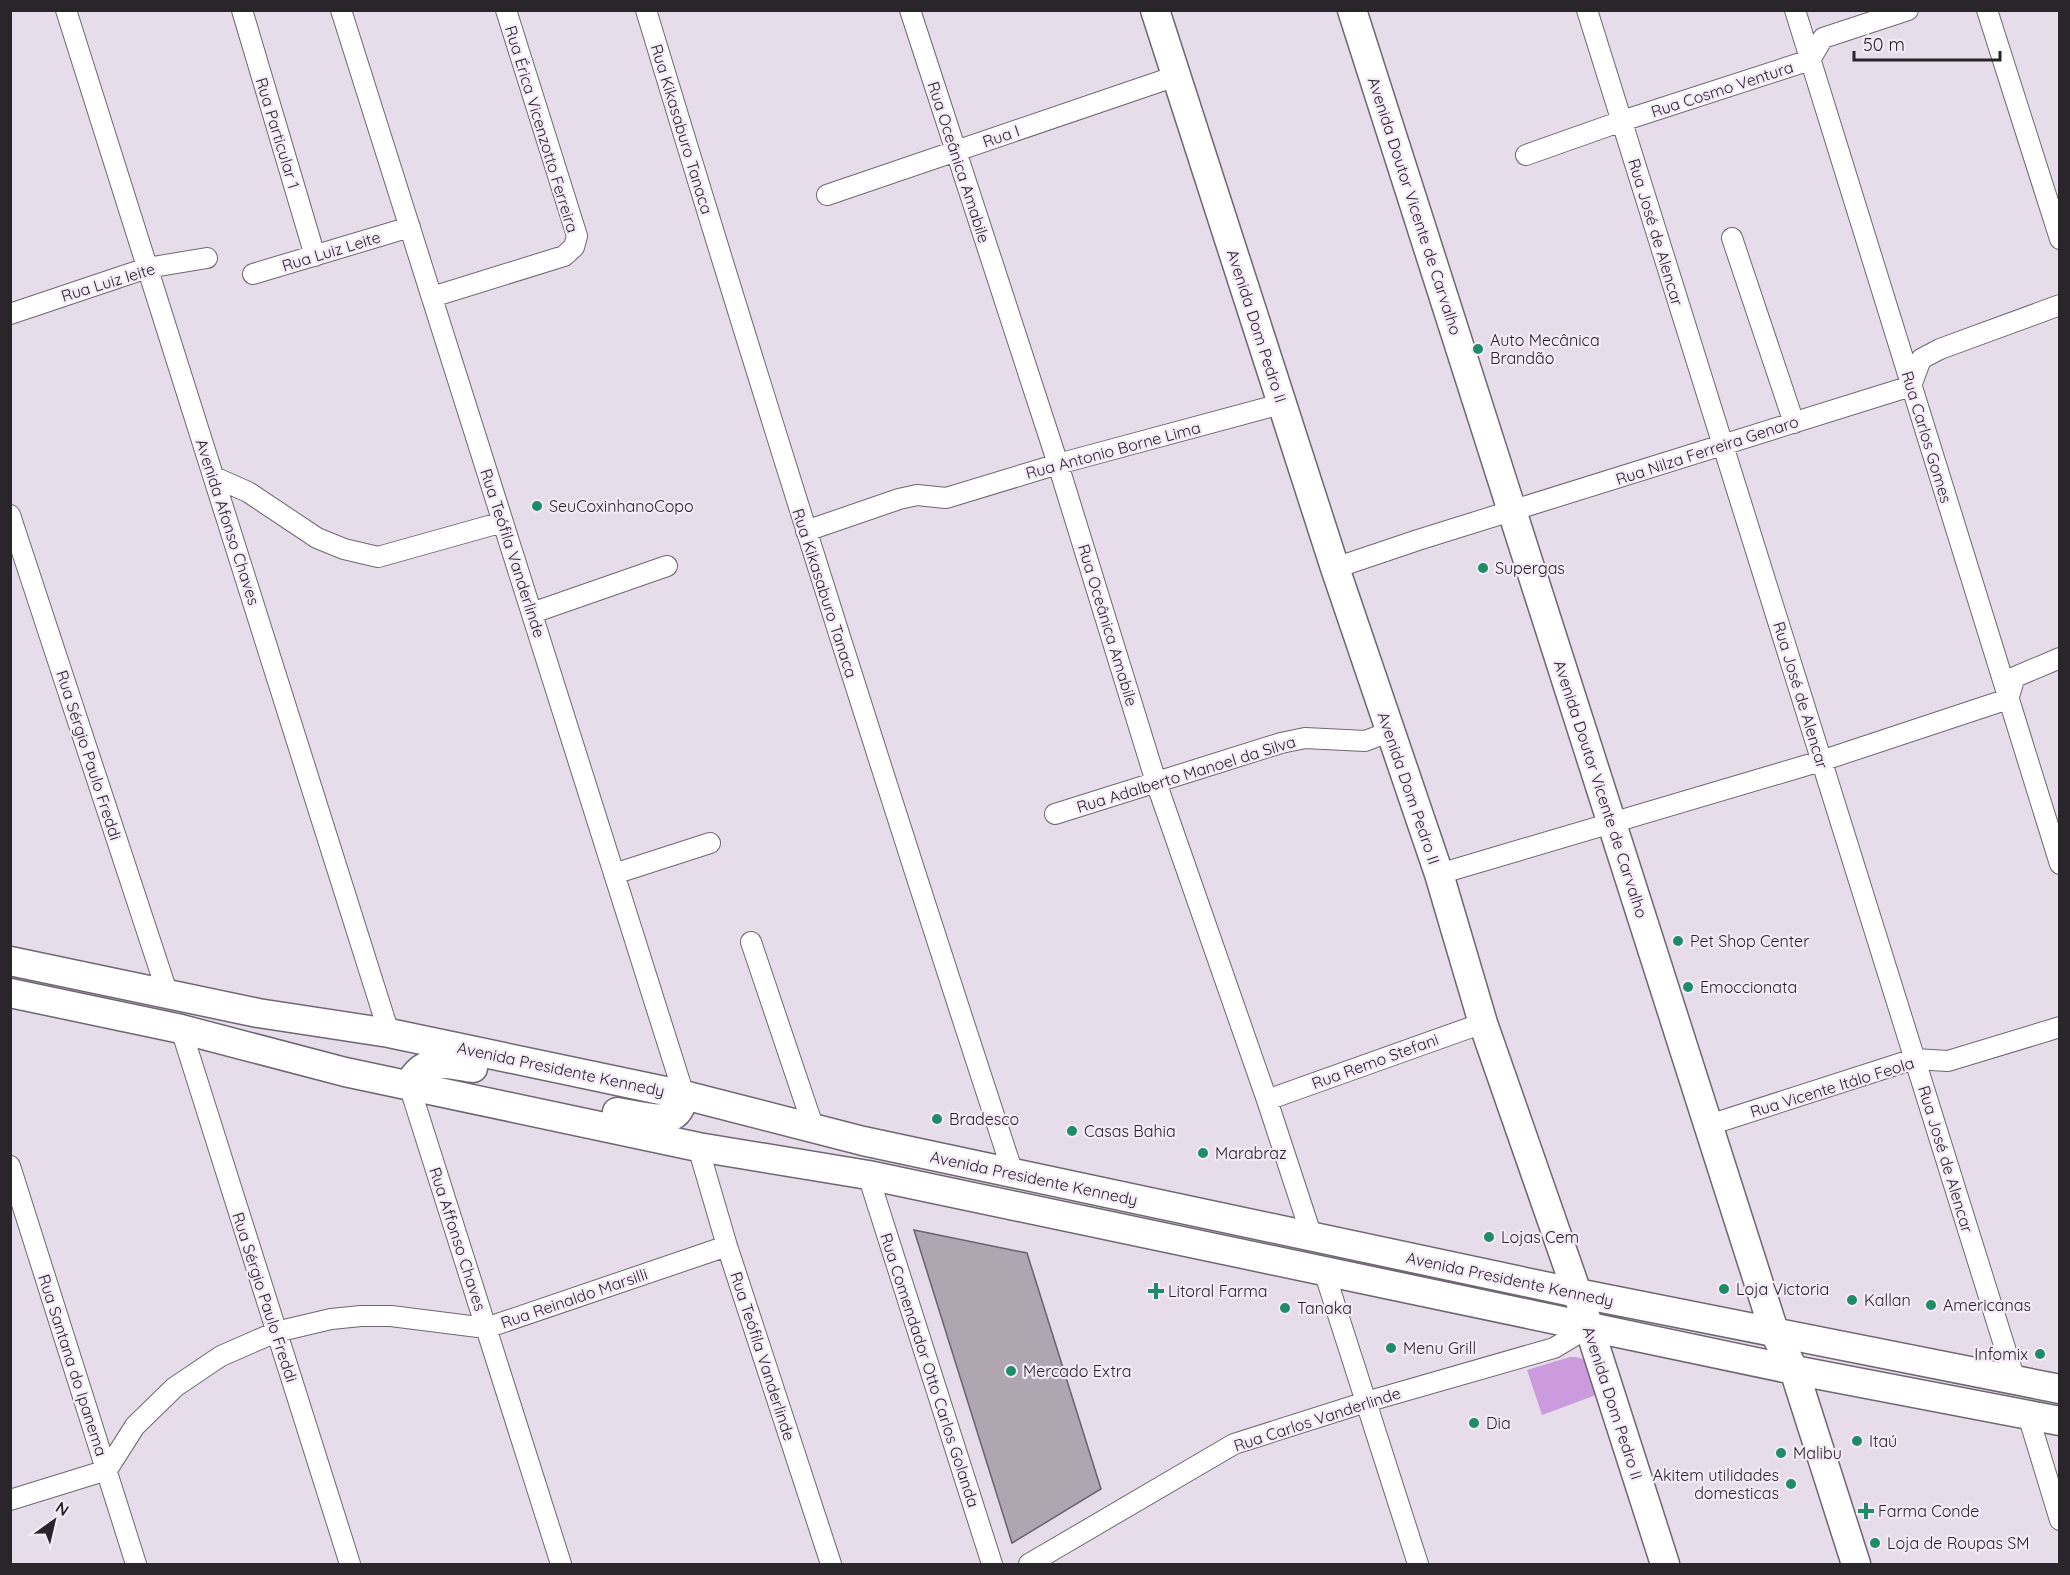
<svg xmlns="http://www.w3.org/2000/svg" width="2070" height="1575" font-family="Quicksand,sans-serif">
  <rect width="100%" height="100%" fill="#e7ddea"/>
  <path fill="#cb9bdd" d="M1570,1357c13,-1 19,5 26,15l-6,7 6,16 -54,20 -15,-45z"/>
  <path fill="#afa6b2" stroke="#6a626e" stroke-width="1.5" d="M914,1230l113,23 74,236 -89,54z"/>
  <g fill="none" stroke-linecap="round" stroke-linejoin="round">
    <defs>
      <path id="street" d="M66,10l323,1023
        M242,10l73,246
        M341,10l343,1085
        M646,10c118,390 240,777 367,1163
        M910,10l148,454 98,318 111,318 45,137
        M1587,10l428,1370
        M1795,10l265,854
        M1987,10l73,229
        M1526,155l96,-34 188,-61 13,-22 85,-28
        M827,195l349,-119
        M1732,238l62,185
        M253,274l157,-47
        M432,297l132,-41 10,-9 3,-11 -71,-226
        M10,314l137,-46 60,-10
        M214,477l34,15 69,46 27,11 34,8 125,-35
        M10,515l158,480
        M806,531l93,-32 18,-4 29,3 112,-34 223,-60
        M1335,568l83,-28 493,-154 10,-27 19,-10 120,-44
        M532,613l135,-47
        M1055,814l226,-71 24,-5 60,3 24,-9
        M614,874l96,-31
        M1439,874l382,-113 187,-62 7,-22 45,-19
        M751,942l63,187
        M181,1029l169,535
        M409,1085l152,479
        M1267,1100l216,-77
        M1709,1125l205,-66 34,2 112,-34
        M698,1147l29,99 104,318
        M10,1166l126,398
        M868,1175l124,389
        M1324,1271l94,293
        M2028,1415l32,105
        M10,1500l97,-30 28,-44 40,-39 46,-31 55,-24 55,-13 30,-3h30l95,12 241,-82
        M1029,1564l205,-120 132,-42 188,-54 35,-21"/>
      <path id="secondary" d="M1155,10l180,558 104,306 44,149 106,304 76,237
        M1352,10l423,1324 19,36 62,194
        M10,961l248,52 131,20 295,62 179,46 150,32 564,120 483,96
        M10,993l171,36 164,43 353,75 170,28 926,195 266,51
        M409,1085c15,-30 36,-21 64,-17
        M617,1112c12,2 44,10 55,4 8,-4 10,-13 12,-21"/>
    </defs>
    <use href="#street" stroke="#6f6672" stroke-width="22"/>
    <use href="#secondary" stroke="#6f6672" stroke-width="31"/>
    <use href="#street" stroke="#fff" stroke-width="20"/>
    <use href="#secondary" stroke="#fff" stroke-width="28"/>
  </g>
  <g fill="#1f8b69" stroke="#f4eaf8" stroke-width="2">
    <circle cx="1478" cy="349" r="6"/>
    <circle cx="537" cy="506" r="6"/>
    <circle cx="1483" cy="568" r="6"/>
    <circle cx="1678" cy="941" r="6"/>
    <circle cx="1688" cy="987" r="6"/>
    <circle cx="937" cy="1119" r="6"/>
    <circle cx="1072" cy="1131" r="6"/>
    <circle cx="1203" cy="1153" r="6"/>
    <circle cx="1489" cy="1237" r="6"/>
    <circle cx="1724" cy="1289" r="6"/>
    <path d="M1153 1282h6v6h6v6h-6v6h-6v-6h-6v-6h6z"/>
    <circle cx="1852" cy="1300" r="6"/>
    <circle cx="1931" cy="1305" r="6"/>
    <circle cx="1285" cy="1308" r="6"/>
    <circle cx="1391" cy="1348" r="6"/>
    <circle cx="2040" cy="1354" r="6"/>
    <circle cx="1011" cy="1371" r="6"/>
    <circle cx="1474" cy="1423" r="6"/>
    <circle cx="1857" cy="1441" r="6"/>
    <circle cx="1781" cy="1453" r="6"/>
    <circle cx="1791" cy="1484" r="6"/>
    <path d="M1863 1502h6v6h6v6h-6v6h-6v-6h-6v-6h6z"/>
    <circle cx="1875" cy="1543" r="6"/>
  </g>
  <g text-anchor="middle" dominant-baseline="central" stroke-width="4.5" stroke-linejoin="round" paint-order="stroke">
    <g font-size="16" fill="#29252a" stroke="#f4eaf8">
      <text transform="translate(1722 89) rotate(-18)">Rua Cosmo Ventura</text>
      <text transform="translate(542 129) rotate(73)">Rua Érica Vicenzotto Ferreira</text>
      <text transform="translate(682 129) rotate(73)">Rua Kikasaburo Tanaca</text>
      <text transform="translate(278 133) rotate(73)">Rua Particular 1</text>
      <text transform="translate(1001 136) rotate(-19)">Rua I</text>
      <text transform="translate(959 162) rotate(72)">Rua Oceânica Amabile</text>
      <text transform="translate(1415 206) rotate(72)">Avenida Doutor Vicente de Carvalho</text>
      <text transform="translate(1656 232) rotate(73)">Rua José de Alencar</text>
      <text transform="translate(331 251) rotate(-17)">Rua Luiz Leite</text>
      <text transform="translate(108 282) rotate(-17)">Rua Luiz leite</text>
      <text transform="translate(1257 326) rotate(72)">Avenida Dom Pedro II</text>
      <text transform="translate(1927 437) rotate(73)">Rua Carlos Gomes</text>
      <text transform="translate(1113 450) rotate(-15)">Rua Antonio Borne Lima</text>
      <text transform="translate(1707 450) rotate(-18)">Rua Nilza Ferreira Genaro</text>
      <text transform="translate(228 522) rotate(72)">Avenida Afonso Chaves</text>
      <text transform="translate(513 553) rotate(72)">Rua Teófila Vanderlinde</text>
      <text transform="translate(825 593) rotate(72)">Rua Kikasaburo Tanaca</text>
      <text transform="translate(1108 625) rotate(73)">Rua Oceânica Amabile</text>
      <text transform="translate(1801 695) rotate(73)">Rua José de Alencar</text>
      <text transform="translate(89 755) rotate(72)">Rua Sérgio Paulo Freddi</text>
      <text transform="translate(1186 774) rotate(-17)">Rua Adalberto Manoel da Silva</text>
      <text transform="translate(1409 788) rotate(71)">Avenida Dom Pedro II</text>
      <text transform="translate(1601 789) rotate(72)">Avenida Doutor Vicente de Carvalho</text>
      <text transform="translate(1375 1061) rotate(-20)">Rua Remo Stefani</text>
      <text transform="translate(561 1069) rotate(12)">Avenida Presidente Kennedy</text>
      <text transform="translate(1832 1087) rotate(-17)">Rua Vicente Itálo Feola</text>
      <text transform="translate(1946 1159) rotate(73)">Rua José de Alencar</text>
      <text transform="translate(1034 1178) rotate(12)">Avenida Presidente Kennedy</text>
      <text transform="translate(458 1239) rotate(72)">Rua Affonso Chaves</text>
      <text transform="translate(1510 1279) rotate(12)">Avenida Presidente Kennedy</text>
      <text transform="translate(265 1297) rotate(72)">Rua Sérgio Paulo Freddi</text>
      <text transform="translate(574 1298) rotate(-19)">Rua Reinaldo Marsilli</text>
      <text transform="translate(763 1356) rotate(72)">Rua Teófila Vanderlinde</text>
      <text transform="translate(73 1365) rotate(72)">Rua Santana do Ipanema</text>
      <text transform="translate(930 1370) rotate(72)">Rua Comendador Otto Carlos Golanda</text>
      <text transform="translate(1613 1403) rotate(72)">Avenida Dom Pedro II</text>
      <text transform="translate(1317 1419) rotate(-18)">Rua Carlos Vanderlinde</text>
    </g>
    <g font-size="16" fill="#29252a" stroke="#f4eaf8" text-anchor="start">
      <text x="1490" y="340">Auto Mecânica<tspan x="1490" dy="18">Brandão</tspan></text>
      <text x="549" y="506">SeuCoxinhanoCopo</text>
      <text x="1495" y="568">Supergas</text>
      <text x="1690" y="941">Pet Shop Center</text>
      <text x="1700" y="987">Emoccionata</text>
      <text x="949" y="1119">Bradesco</text>
      <text x="1084" y="1131">Casas Bahia</text>
      <text x="1215" y="1153">Marabraz</text>
      <text x="1501" y="1237">Lojas Cem</text>
      <text x="1736" y="1289">Loja Victoria</text>
      <text x="1168" y="1291">Litoral Farma</text>
      <text x="1864" y="1300">Kallan</text>
      <text x="1943" y="1305">Americanas</text>
      <text x="1297" y="1308">Tanaka</text>
      <text x="1403" y="1348">Menu Grill</text>
      <text x="2028" y="1354" text-anchor="end">Infomix</text>
      <text x="1023" y="1371">Mercado Extra</text>
      <text x="1486" y="1423">Dia</text>
      <text x="1869" y="1441">Itaú</text>
      <text x="1793" y="1453">Malibu</text>
      <text x="1779" y="1475" text-anchor="end">Akitem utilidades<tspan x="1779" dy="18">domesticas</tspan></text>
      <text x="1878" y="1511">Farma Conde</text>
      <text x="1887" y="1543">Loja de Roupas SM</text>
    </g>
  </g>
  <rect width="2070" height="1575" fill="none" stroke="#29252a" stroke-width="24"/>
  <g transform="translate(54 1521) rotate(34)" stroke="#f4eaf8" stroke-width="4.5" paint-order="stroke">
  <path d="M0-4.5L10 22L0 15L-10 22Z" fill="#29252a"/>
  <text y="-9" font-size="16" font-weight="bold" text-anchor="middle" fill="#29252a">N</text>
  </g>
  <path d="M1854 51v9h146v-9" fill="none" stroke="#29252a" stroke-width="3"/>
  <text x="1863" y="51" font-size="18" fill="#29252a" stroke="#f4eaf8" stroke-width="4.5" paint-order="stroke">50 m</text>
</svg>
